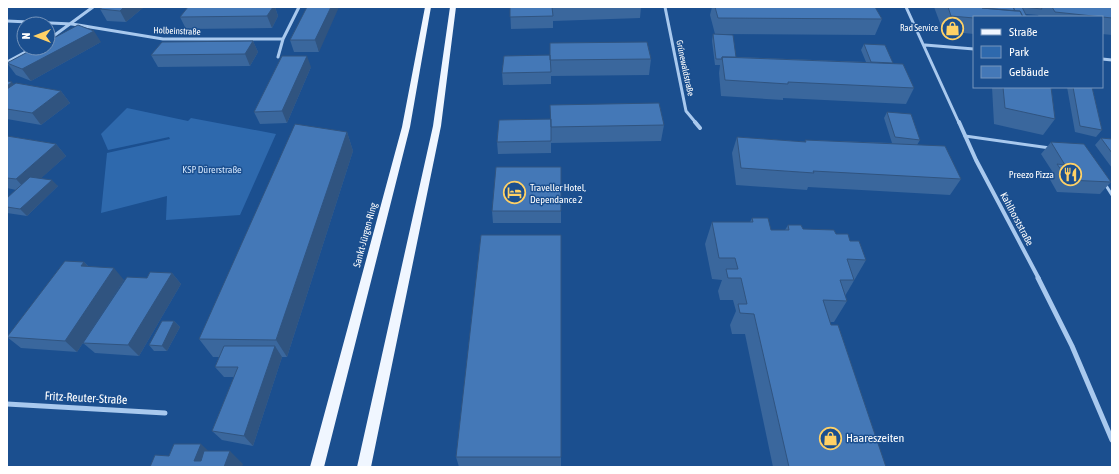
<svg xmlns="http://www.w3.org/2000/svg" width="1119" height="474" font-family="'Asap Condensed',sans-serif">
  <rect width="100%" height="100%" fill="#1b4f8f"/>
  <path fill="#2e69ad" d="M127,108l61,13 3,-3 85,16 -36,81 -74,5 1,-24 -66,17 6,-60 63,-14 -1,-2 -61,13 -7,-16z"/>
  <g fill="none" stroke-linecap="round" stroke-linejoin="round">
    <path stroke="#a9c9ee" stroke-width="3" d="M965,136l85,12
      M1105,184l7,11"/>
    <path stroke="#a9c9ee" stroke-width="3" d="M665,7l21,104 10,12
      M906,7l53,116
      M7,21l65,3 91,15h120
      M48,40l45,-33
      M925,45l49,4
      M278,57l5,-18 16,-32
      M1102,59l10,1
      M7,62l26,-14"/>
    <path stroke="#a9c9ee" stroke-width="4" d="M695,122l5,6
      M959,122l17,38 63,119"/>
    <path stroke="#a9c9ee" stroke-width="5" d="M1038,278l34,68 40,94
      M7,404l158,9"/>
    <path fill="#f0f6ff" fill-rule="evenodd" d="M425,7h6l-21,120 -86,340h-14l92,-340z
      M450,7h6l-15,119 -70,341h-14l76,-341z"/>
  </g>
  <path fill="#3a679d" d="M144,7l-18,15 -19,-1 -7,-12z
    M188,7h87l3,9 -6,12 -86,1 -6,-12z
    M307,7l12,45h-25l-4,-12z
    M510,7h131l-1,11 -87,3v7l-42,1z
    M712,7h163l7,12 -7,16 -160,-1 -5,-19z
    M934,7h178v28l-10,-1v-17h-63l-1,-2 -12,-1 -52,3v17l-31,-3z
    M713,34l23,23 130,5 -5,-12 3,-6 29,19 21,25 -8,16 -123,-6v2l-62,-4 -2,-23 1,-8h-5l-3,-24z
    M253,41l5,11 -8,14 -92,1 -7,-12z
    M101,42l-70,39 -15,-6 -9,-12z
    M504,56l147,3 -2,16 -98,1v8l-48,1 -1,-12z
    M311,67l-24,56 -27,1 -6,-12z
    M7,81l7,3 47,7 9,12 -29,22 -34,-6z
    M992,87h59l4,32 -12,16 -49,-11z
    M1067,87h25l10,43 -6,7 -21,-5z
    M887,112l33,28 -3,5 44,34 -11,16 -142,-8 -1,3 -71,-5 -4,-32 5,-16 68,5v-2l87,3 -8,-25z
    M551,119l113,6 -3,16 -110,2v10l-53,1 -1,-12z
    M347,132l6,19 -66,206h-5l-29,89 -31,-6 -10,-9 22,-54h-10l-9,-10 4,-10h-6l-14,-18z
    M7,136l49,8 10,12 -25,22 17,8 -31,30 -20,-3v-15l9,-8 -9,-2z
    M1101,138l11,1v29l-17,-23z
    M1051,142l60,40 -11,12 -43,-2 -9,-16 4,-5 -11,-17z
    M561,167v56h-68l-1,-12z
    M752,218l19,12h14l3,-5 15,4 33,5 14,7 16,19 -21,36 2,5 -13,21h-4l56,145h-113l-28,-133h-13l-2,-9 6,-14 -3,-11h-13l-2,-9 4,-11 -10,-1 -7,-35 7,-22h38z
    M561,235v232h-102l-3,-10z
    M84,262l5,5 35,13 -47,72 -56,-4 -14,-11z
    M172,273l9,11 -42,72 -44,-3 -12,-10 64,-65z
    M174,321l6,6 -13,24h-13l-5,-6z"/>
  <path fill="#305480" d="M124,7h20l-18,15 -6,-11z
    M273,7h2l3,9 -6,12 -5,-12z
    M331,7h8l-20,45 -4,-12z
    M94,31l7,11 -70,39 -9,-12z
    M253,41l5,11 -8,14 -5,-12z
    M307,56l4,11 -24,56 -5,-12z
    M12,82l5,6 -10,7v-9z
    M61,91l9,12 -29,22 -9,-12z
    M347,132l6,19 -66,206 -11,-17z
    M56,144l10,12 -39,35 -11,-12z
    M52,180l6,6 -31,30 -7,-7z
    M84,262l11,12 -14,-8z
    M114,268l10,12 -47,72 -12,-11z
    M172,273l9,11 -42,72 -11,-11z
    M174,321l6,6 -13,24 -5,-5z
    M275,346l7,11 -29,89 -9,-10z
    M201,444l14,13 -4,10 -17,-6z
    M230,451l13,13 -1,3h-18z"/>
  <path fill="#4478b7" stroke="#305480" d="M103,7h21l-4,4 -20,-2z
    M188,7h85l-6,9 -87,1z
    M307,7h24l-16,33h-25z
    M510,7h42l1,9 -43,1z
    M715,7h160l7,12 -164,-1z
    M948,7h33l1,1 38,3 3,6h-49v1l-23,-2z
    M981,7h32l2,4 -33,-3z
    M1013,7h28l1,2 -20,-2 5,10h-4l-3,-6h-5z
    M1052,7h60v11l-57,-6z
    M78,25l16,6 -72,38 -15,-6 28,-15h13v-7z
    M713,34l20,1 3,22h-14v2h-6z
    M253,41l-8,13 -94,1 11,-13z
    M647,42l4,17 -101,1v-17z
    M864,44l21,1 8,18 -22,-1z
    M550,55l1,17 -49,1 2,-17z
    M282,56h25l-25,55 -28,1z
    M722,57l181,7 11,24 -126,-6v2l-63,-4z
    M7,81l5,1 -5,4z
    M16,83l45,8 -29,22 -25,-4v-20z
    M1003,87h48l4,32 -50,-11z
    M1073,87h19l10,43 -22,-4z
    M659,103l5,22 -113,2 -1,-22z
    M887,112l24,2 9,26 -25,-3z
    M551,119v22l-54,1 2,-22z
    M295,124l52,8 -71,208 -77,-1z
    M7,136l49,8 -40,35 -9,-1z
    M737,137l69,5 -1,-2 140,6 16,33 -148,-8 1,2 -73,-5z
    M1101,138l11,1v14z
    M1051,142l33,2 27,38 -43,-2 -11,-16 8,1z
    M496,167h65v44h-69z
    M30,177l22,3 -32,29 -13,-2v-9z
    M752,218h16l3,12h18l-1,-5h13l2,4 31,1 2,4h12l2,7h9l7,19 -19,-1 7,21h-14l7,21 -24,-1 8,25h7l48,142h-97l-35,-153 -14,-1 -2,-9h9l-6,-26h-13l-2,-9h12l-3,-11h-16l-7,-36h41z
    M481,235h80v222h-105z
    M65,261l19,1 -3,4 33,2 -49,73 -58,-4z
    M150,272l22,1 -44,72 -45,-2 44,-66 20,1z
    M162,321h12l-12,25 -13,-1z
    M224,346h51l-31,90 -32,-5 26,-64h-23z
    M174,444h27l-7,17h7l3,-10h26l-6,16h-74l5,-12 14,1z"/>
  <defs>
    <symbol id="shop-ring" viewBox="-11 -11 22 22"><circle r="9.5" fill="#1b4f8f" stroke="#ffd166" stroke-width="1.5"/><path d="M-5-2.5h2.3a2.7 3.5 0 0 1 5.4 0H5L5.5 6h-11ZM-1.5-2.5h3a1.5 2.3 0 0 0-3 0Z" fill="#ffd166"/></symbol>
    <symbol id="restaurant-ring" viewBox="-11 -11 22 22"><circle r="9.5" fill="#1b4f8f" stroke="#ffd166" stroke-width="1.5"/><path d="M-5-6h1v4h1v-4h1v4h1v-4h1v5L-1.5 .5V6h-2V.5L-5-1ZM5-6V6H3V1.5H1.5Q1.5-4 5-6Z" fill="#ffd166"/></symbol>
    <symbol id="hotel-ring" viewBox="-11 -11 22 22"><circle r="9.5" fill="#1b4f8f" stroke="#ffd166" stroke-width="1.5"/><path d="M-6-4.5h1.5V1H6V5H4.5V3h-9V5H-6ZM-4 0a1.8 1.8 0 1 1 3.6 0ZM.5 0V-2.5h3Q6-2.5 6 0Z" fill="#ffd166"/></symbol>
  </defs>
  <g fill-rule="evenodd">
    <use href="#shop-ring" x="940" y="16" width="25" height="25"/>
    <use href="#restaurant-ring" x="1058" y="162" width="25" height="25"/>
    <use href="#hotel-ring" x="502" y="180" width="25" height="25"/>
    <use href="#shop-ring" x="818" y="426" width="25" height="25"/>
  </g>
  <g text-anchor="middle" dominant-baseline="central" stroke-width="3" stroke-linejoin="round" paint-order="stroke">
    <g font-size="9" fill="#fff" stroke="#1b4f8f" text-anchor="end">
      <text x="938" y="28">Rad Service</text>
    </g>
    <g font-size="9" fill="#fff" stroke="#1b4f8f">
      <text transform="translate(177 31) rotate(2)">Holbeinstraße</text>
      <text transform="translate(685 68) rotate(78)">Grünewaldstraße</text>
    </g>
    <g font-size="10" fill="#cfe3fa" stroke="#1b4f8f">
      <text x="212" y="169">KSP Dürerstraße</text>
    </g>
    <g font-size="10" fill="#fff" stroke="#1b4f8f" text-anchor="end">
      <text x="1054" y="174">Preezo Pizza</text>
      <text x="530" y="187" text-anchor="start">Traveller Hotel,<tspan x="530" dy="12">Dependance 2</tspan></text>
    </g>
    <g font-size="10" fill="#fff" stroke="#1b4f8f">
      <text transform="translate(1017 219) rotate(62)">Kahlhorststraße</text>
      <text transform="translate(365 235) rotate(-75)">Sankt-Jürgen-Ring</text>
    </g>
    <g font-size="12" fill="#fff" stroke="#1b4f8f">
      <text transform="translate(86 398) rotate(3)">Fritz-Reuter-Straße</text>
    </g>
    <g font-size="12" fill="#fff" stroke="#1b4f8f" text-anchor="start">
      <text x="846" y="438">Haareszeiten</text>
    </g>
  </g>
  <rect width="1119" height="474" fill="none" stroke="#ffffff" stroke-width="16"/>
  <rect x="973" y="16" width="130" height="72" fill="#1b4f8f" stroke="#7695bc"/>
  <rect x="981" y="29" width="20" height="6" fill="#f0f6ff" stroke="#7695bc"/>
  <text x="1009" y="36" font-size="12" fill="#ffffff">Straße</text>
  <rect x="981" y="46" width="20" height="12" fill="#2e69ad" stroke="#7695bc"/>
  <text x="1009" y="56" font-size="12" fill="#ffffff">Park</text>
  <rect x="981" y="66" width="20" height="12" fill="#4478b7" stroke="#7695bc"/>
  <text x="1009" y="76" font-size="12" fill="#ffffff">Gebäude</text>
  <g transform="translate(36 36) rotate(270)"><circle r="19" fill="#1b4f8f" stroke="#7695bc"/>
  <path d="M0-3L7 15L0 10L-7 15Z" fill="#ffd166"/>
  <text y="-6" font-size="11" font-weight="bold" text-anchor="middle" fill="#ffffff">N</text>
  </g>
</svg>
